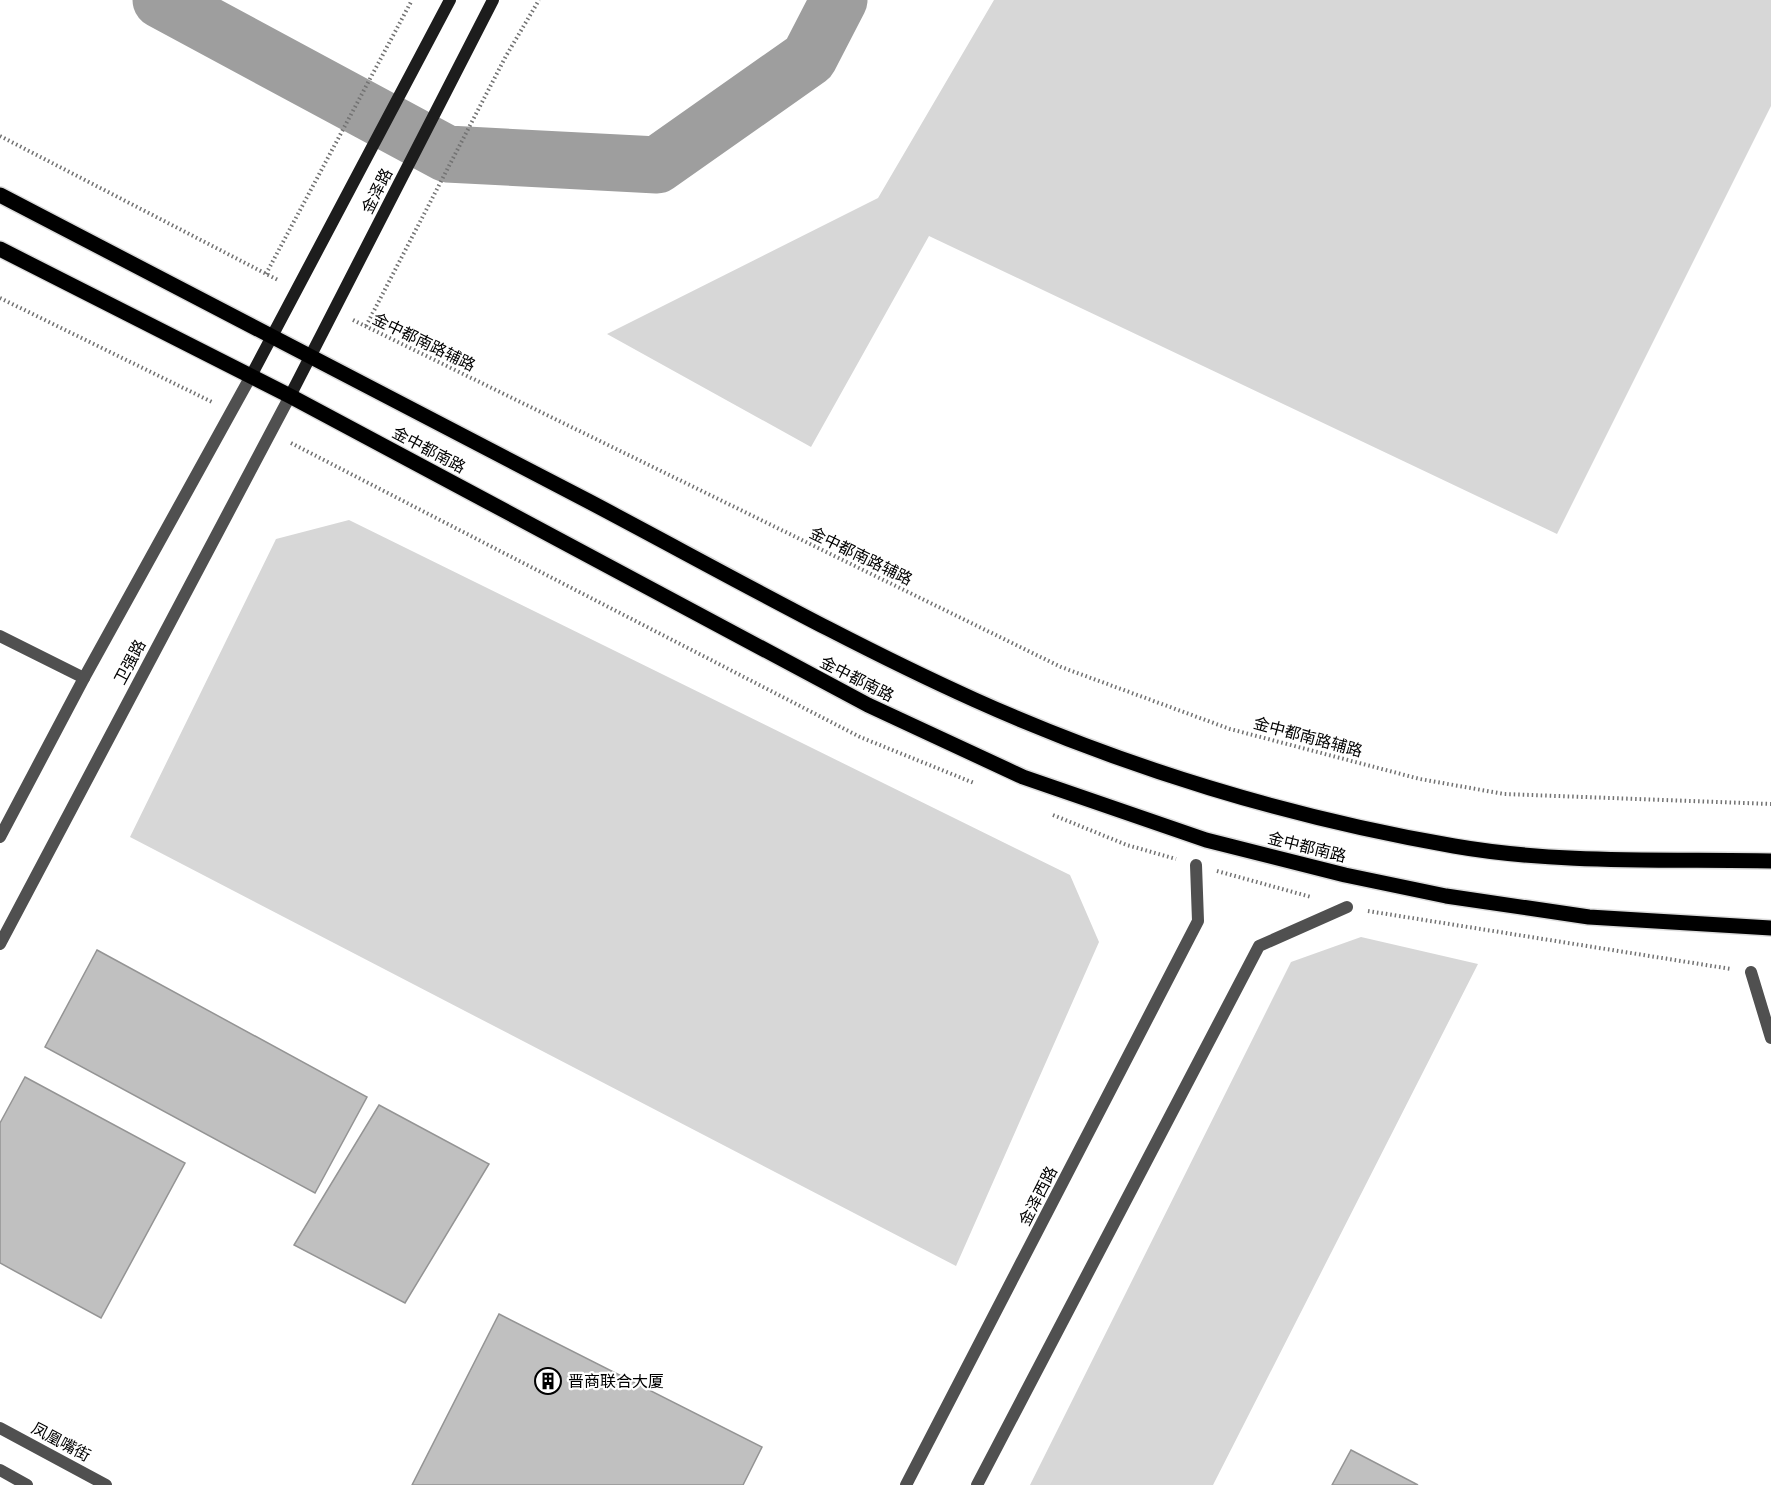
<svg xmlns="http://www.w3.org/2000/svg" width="1771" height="1485" font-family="'DM Sans','Noto Sans SC',sans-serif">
  <rect width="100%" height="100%" fill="#fff"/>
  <path fill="#d7d7d7" d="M994,0h777v106l-214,428 -628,-298 -118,211 -204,-113 271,-136z
    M349,520l721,355 29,67 -143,324 -826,-429 146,-298z
    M1361,937l117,27 -265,521h-183l261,-523z"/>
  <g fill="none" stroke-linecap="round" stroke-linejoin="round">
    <path stroke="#9e9e9e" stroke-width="57" d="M161,0l286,154 210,11 152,-107 30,-58"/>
  </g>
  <path fill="#c0c0c0" stroke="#949494" stroke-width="1.5" d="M97,950l270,147 -52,96 -270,-146z
    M25,1077l160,86 -84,155 -101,-55v-140z
    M379,1105l110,59 -84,139 -111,-58z
    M499,1314l263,133 -19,38h-331z
    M1351,1450l67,35h-86z"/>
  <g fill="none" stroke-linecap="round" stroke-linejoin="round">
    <defs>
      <path id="primary" d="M0,195c197,101 394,203 590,307 127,67 254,139 385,198 151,68 316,118 479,146 103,18 212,13 317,15
        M0,249l290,147 578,309 155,72 183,63 139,35 101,21 143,21 182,11"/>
    </defs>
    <use href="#primary" stroke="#dbdbdb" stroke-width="18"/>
    <path stroke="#727272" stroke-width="4" stroke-dasharray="1.5 3" stroke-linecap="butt" d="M0,136l278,144
      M266,274l146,-274
      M0,298l212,104
      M353,320l708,347 169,62 190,50 84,15 267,10
      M366,326l140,-270 33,-56
      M291,443l569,294 114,46
      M1053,815l74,30 49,14
      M1217,871l94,26
      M1368,911l363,58"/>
    <path stroke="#505050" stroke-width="12" d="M0,636l84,42
      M1751,972l20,66"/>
    <path stroke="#505050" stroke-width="12" d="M0,837l84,-159 167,-302
      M0,944l290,-548
      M0,1428l106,57
      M0,1470l27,15
      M906,1485l292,-564 -2,-56
      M977,1485l282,-539 88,-39"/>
    <path stroke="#1d1d1d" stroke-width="12" d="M251,376l199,-376
      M290,396l203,-396"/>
    <use href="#primary" stroke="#000" stroke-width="15"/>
  </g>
  <defs>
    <symbol id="building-ring" viewBox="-11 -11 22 22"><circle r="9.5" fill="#fff" stroke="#000" stroke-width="1.5"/><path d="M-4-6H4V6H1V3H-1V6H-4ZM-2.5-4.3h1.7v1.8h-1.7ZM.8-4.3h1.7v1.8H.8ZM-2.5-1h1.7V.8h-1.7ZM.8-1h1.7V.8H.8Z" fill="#000"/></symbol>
  </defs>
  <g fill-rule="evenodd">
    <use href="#building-ring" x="533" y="1366" width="30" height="30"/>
  </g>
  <g text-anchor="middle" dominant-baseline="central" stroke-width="4.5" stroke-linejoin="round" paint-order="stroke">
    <g font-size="16" fill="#000" stroke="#fff">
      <text transform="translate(377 191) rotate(-63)">金泽路</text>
      <text transform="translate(424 342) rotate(26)">金中都南路辅路</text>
      <text transform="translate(429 450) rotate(28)">金中都南路</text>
      <text transform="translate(861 556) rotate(26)">金中都南路辅路</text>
      <text transform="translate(130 662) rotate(-62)">卫强路</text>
      <text transform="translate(857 679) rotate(27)">金中都南路</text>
      <text transform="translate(1308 737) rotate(15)">金中都南路辅路</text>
      <text transform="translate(1307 847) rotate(14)">金中都南路</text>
      <text transform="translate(1038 1196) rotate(-63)">金泽西路</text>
      <text transform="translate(61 1442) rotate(28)">凤凰嘴街</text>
    </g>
    <g font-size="16" fill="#000" stroke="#fff" text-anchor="start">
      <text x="568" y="1381">晋商联合大厦</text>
    </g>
  </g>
</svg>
